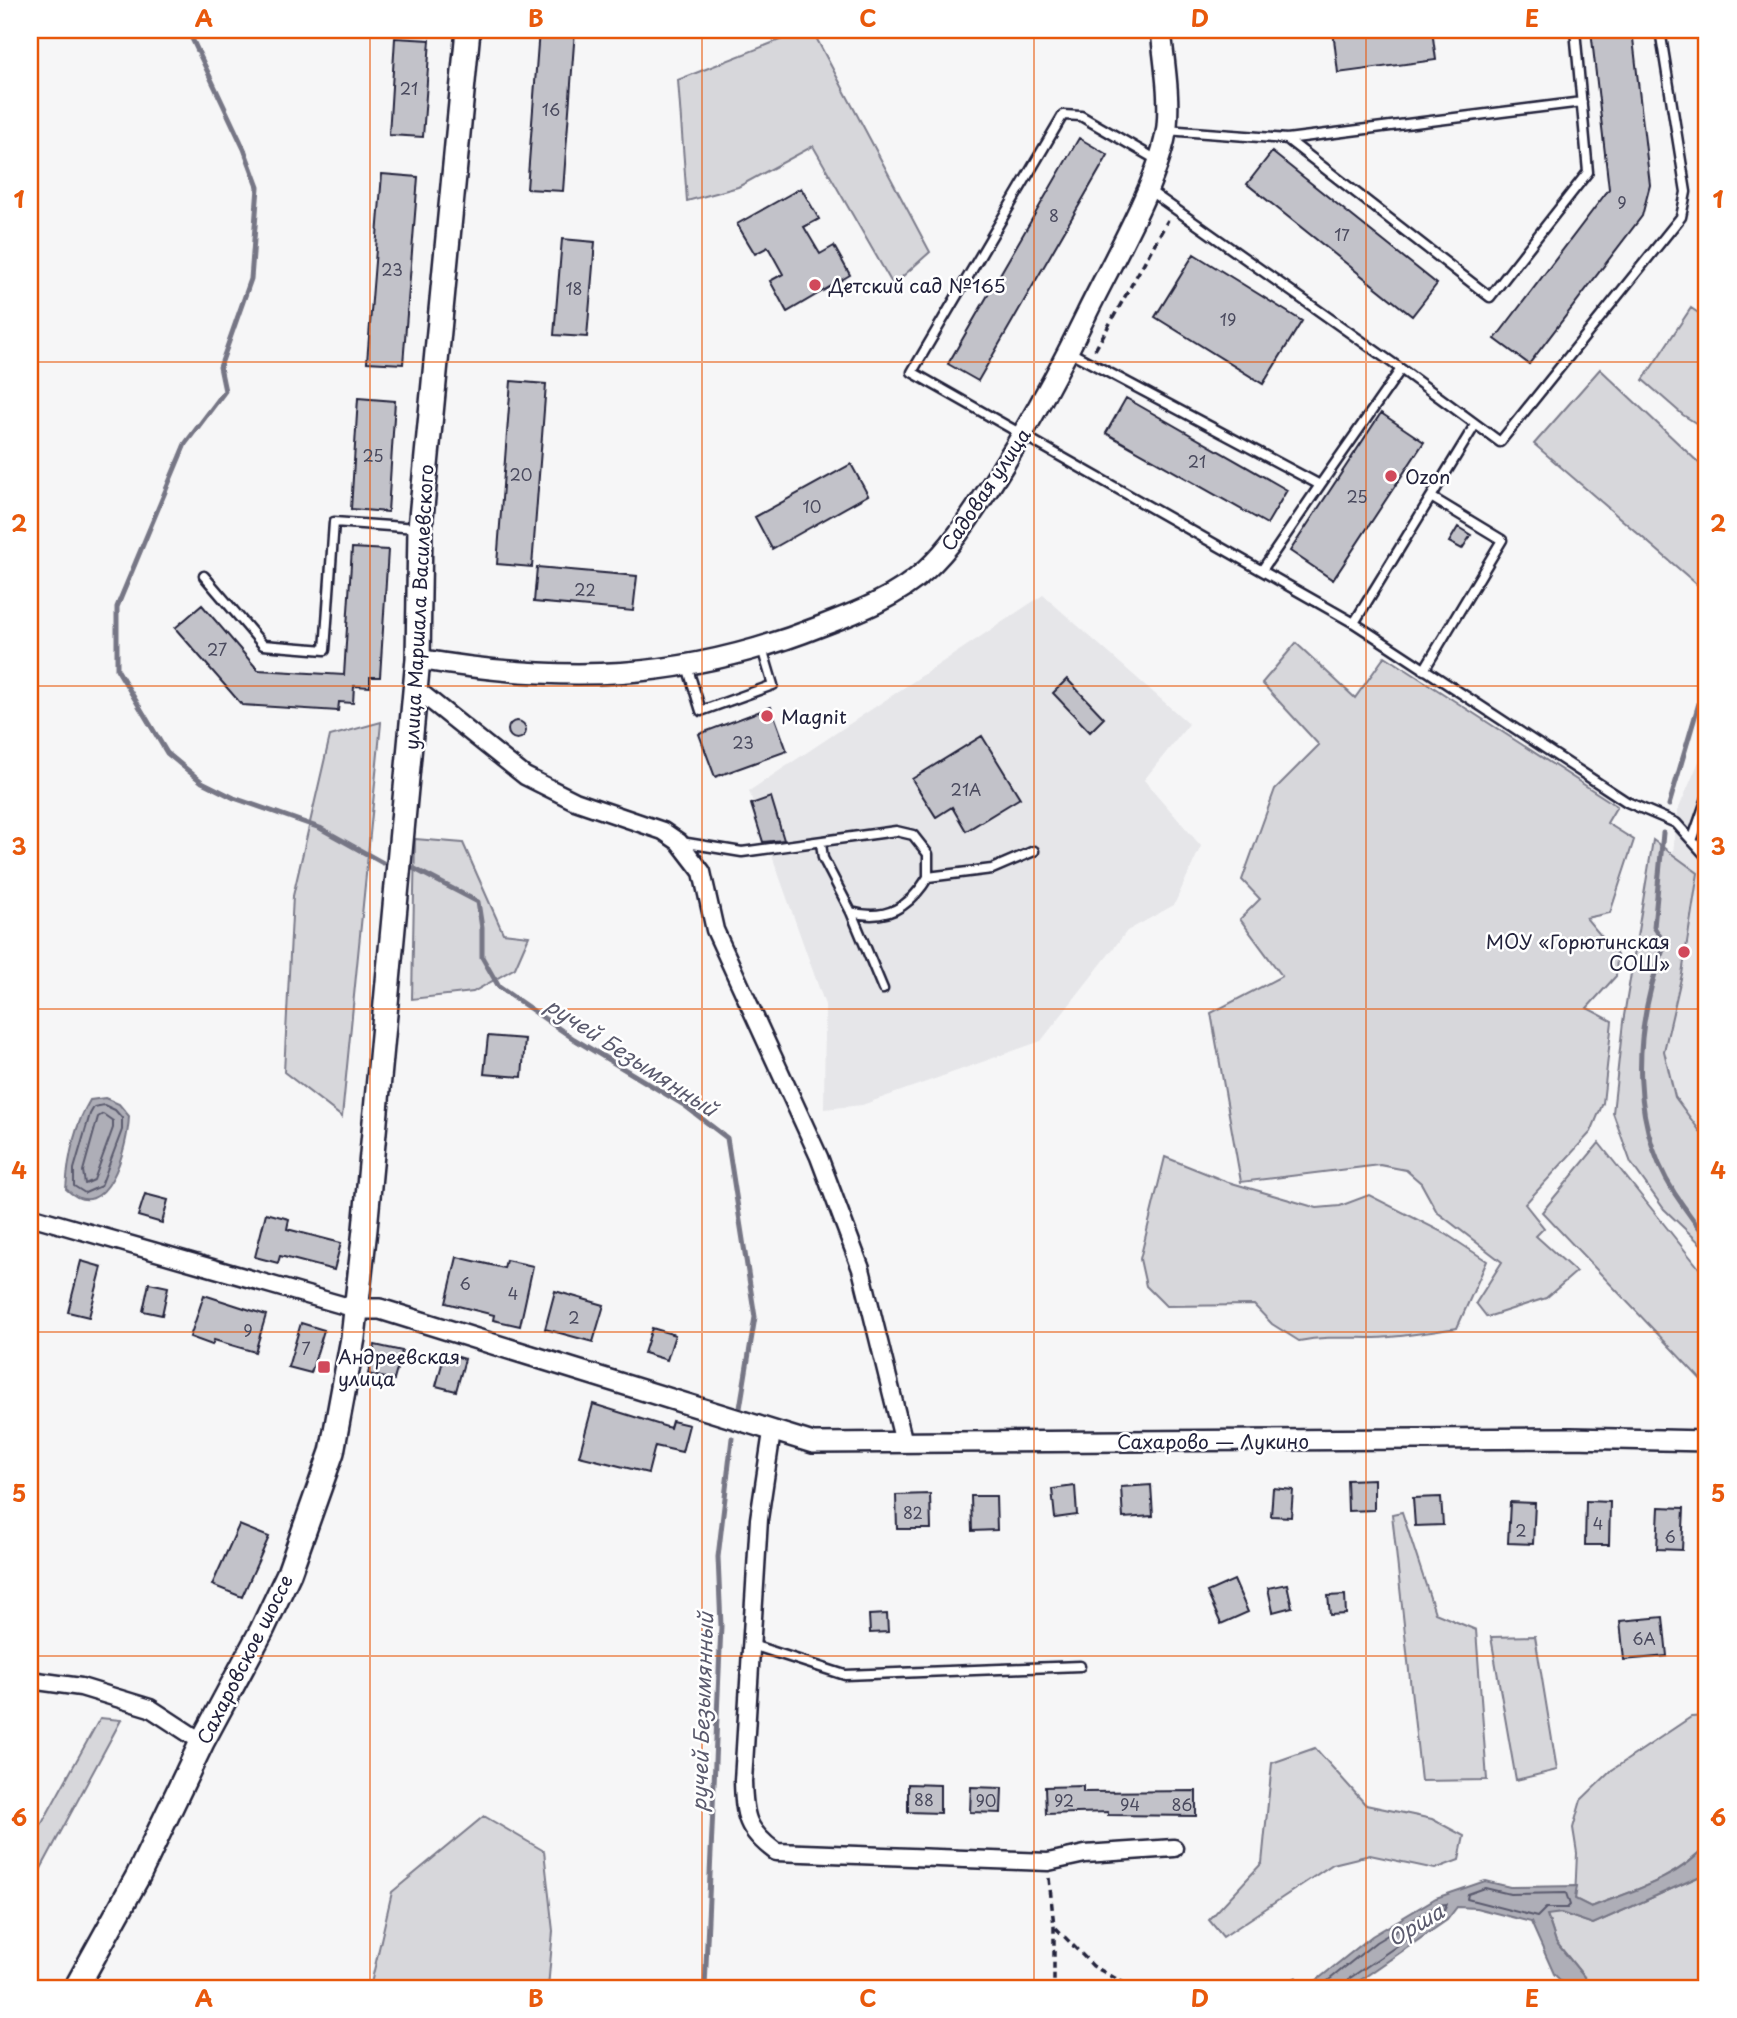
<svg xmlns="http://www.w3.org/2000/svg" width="1737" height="2018" font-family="'Playpen Sans',sans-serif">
  <rect width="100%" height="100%" fill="#f6f6f7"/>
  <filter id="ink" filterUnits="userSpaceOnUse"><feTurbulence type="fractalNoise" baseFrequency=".0143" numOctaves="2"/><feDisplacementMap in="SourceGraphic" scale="14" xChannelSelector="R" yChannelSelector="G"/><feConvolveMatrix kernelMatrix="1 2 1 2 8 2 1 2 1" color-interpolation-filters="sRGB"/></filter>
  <g filter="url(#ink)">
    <path fill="#e6e6e9" d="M1043,595l146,129 -45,56 57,66 -27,59 -47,26 -86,110 -179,64 -38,4 1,-104 -76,-214z
      M1707,743v484l-60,-156 31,-261z"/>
    <path fill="#d7d7db" stroke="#7c7c8b" stroke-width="2" d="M805,30h7l118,222 -37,33 -80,-139 -75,41 -51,14 -9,-121z
      M1691,308l12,8 4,-6v120l-24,-15 -40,-35z
      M1600,369l101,96 6,-6v134l-173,-149z
      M1296,643l59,55 30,-42 232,150 -10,17 27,17 -24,73 -24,5 31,37 -1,21 -29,32 25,13 -9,82 -12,29 -66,72 19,24 -8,8 40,36 -30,26 -59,19 -11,-14 26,-41 -65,-50 -16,-29 -15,-13 -26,-5 -139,17 -30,-169 71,-37 -42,-57 20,-20 -18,-19 33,-91 44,-44 -57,-62z
      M381,722v1l-39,394 -58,-45 9,-176 37,-160z
      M415,839l48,4 40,90 26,3 -14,32 -42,24 -61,7z
      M1653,840l45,33 -16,101 -18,77 11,46 32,44v109l-43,-41 -33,-46 -18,-50 10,-91z
      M1599,1143l108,135v108l-165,-174z
      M1165,1157l60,24 92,27 23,-2 29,-11 77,39 41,27 -30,67c-27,4 -55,9 -82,10 -27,0 -50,-2 -76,3l-27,-17 -18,-19 -88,1 -20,-20 -6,-27z
      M1402,1512l33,101 41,17 11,150 -66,1 -29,-267z
      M1535,1636l22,134 -41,10 -25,-143z
      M1707,1716v129c-27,33 -78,47 -116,62l-16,-8 2,-46 -4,-25 8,-28 31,-30 79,-53z
      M100,1718l21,2 -91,169v-44z
      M1315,1748l51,57 66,14 32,17 -5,24 -24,9 -65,-14 -37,9 -110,73 -14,-17 53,-57 10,-100z
      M484,1816l60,35 9,80 -5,57h-178l22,-96z
      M1707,1873v115h-114l-37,-46 -9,-28 14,-1 32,11z"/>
    <path fill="#aeaeb7" stroke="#767685" stroke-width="2" d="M105,1098l14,6 10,12c-1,30 -22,112 -63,73 2,-30 9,-64 24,-89z
      M1707,1845v28l-114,51 -32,-11 -14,2 9,27 37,46h-25l-14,-14 -23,-52 -55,-14 -19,-1 -10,13 -98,68h-42l65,-52 64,-38 49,-17 25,6 67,-1 -2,13 16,8c39,-15 89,-29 116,-62z"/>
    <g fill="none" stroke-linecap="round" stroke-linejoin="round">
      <path stroke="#5a5a6d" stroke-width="2" d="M104,1105l11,5 7,8v12l-21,56 -16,7 -11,-7v-17l16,-55 4,-7z
        M103,1114l10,7v7l-19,52 -9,4 -2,-13 15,-54z
        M1485,1888l25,6 56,-1 4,12 -3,3h-21l-9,9 -70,-18 1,-5z
        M1319,1988l57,-46 62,-37 9,-1 -5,11 -92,63 -5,10"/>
      <path stroke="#767685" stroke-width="5" d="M188,30l56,119 14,38 -7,92 -31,88 5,24 -40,53 -68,163v62l50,84 35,29 32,16 86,30 63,35
        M1669,805l38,-129
        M1663,833l-9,94 11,17c-33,86 -38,187 19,263 7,10 14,21 23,29
        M411,867l67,35 4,26v29l17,30 75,52 110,66 43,33 28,179 -15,91
        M705,1988l16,-362 -3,-69 14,-119"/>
    </g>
    <path fill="#c2c2c9" stroke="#22223b" stroke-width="2" d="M539,30h36l-12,161 -36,-2z
      M1333,30h99l4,30 -98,13z
      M1591,30h41l18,155 -8,31 -113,148 -34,-25 114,-150z
      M395,38l35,2 -7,97 -34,-2z
      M1079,138l29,17 -130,226 -30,-17z
      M1272,152l165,132 -25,32 -165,-132z
      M382,174l36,3 -15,187 -36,-2z
      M801,188l18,31 -15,8 16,27 14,-8 16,29 -63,37 -17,-31 13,-7 -15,-27 -13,7 -18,-30z
      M562,239l33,3 -8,95 -33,-2z
      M1194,254l108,67 -39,63 -108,-67z
      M511,381l35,3 -14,183 -35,-3z
      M358,398l37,3 -7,111 -37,-3z
      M1126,398l161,92 -20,34 -161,-91z
      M1381,413l43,29 -91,138 -43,-29z
      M851,464l17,31 -96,54 -17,-32z
      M1458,527l13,8 -9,14 -13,-7z
      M352,548l36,2 -8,127h-10v10l-16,-1 -1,17 -14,-1 -1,9 -96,-6 -67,-77 27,-23 56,65 86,5z
      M537,567l100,9 -4,35 -99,-9z
      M1067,679l37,39 -14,14 -37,-39z
      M771,707l16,44 -72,26 -16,-43z
      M508 730a9 9 0 1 1 18 0a9 9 0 1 1-18 0Z
      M982,736l38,62 -54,33 -14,-24 -16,10 -24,-38z
      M771,797l13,43 -21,2 -12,-38z
      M488,1036l37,3 -3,38 -38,-3z
      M145,1194l23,6 -6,23 -24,-7z
      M266,1213l23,6 -2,10 54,14 -7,27 -54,-14 -2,7 -23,-6z
      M457,1257l47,11 2,-8 27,6 -13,60 -27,-6 1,-5 -48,-12z
      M81,1261l21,6 -13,50 -21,-5z
      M149,1283l19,4 -6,28 -19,-4z
      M555,1291l49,14 -11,37 -48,-13z
      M204,1295l62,20 -11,37 -41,-12 -2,5 -22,-8z
      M301,1323l23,7 -13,43 -23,-6z
      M652,1328l23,7 -8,25 -23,-7z
      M375,1345l27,6 -8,29 -26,-6z
      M445,1353l20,6 -9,32 -20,-5z
      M593,1404l77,24 2,-7 17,4 -7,27 -27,-6 -7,27 -69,-17z
      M1374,1479v31l-26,1 -1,-31z
      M1151,1485l2,31 -30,2 -2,-31z
      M1075,1486l2,29 -22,3 -3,-29z
      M1273,1488l20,2 -2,27 -20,-1z
      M930,1494l1,35h-34l-1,-34z
      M971,1496h25l1,34 -25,1z
      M1441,1497l2,28 -28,1 -2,-28z
      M1586,1501l24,1 -1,43h-24z
      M1510,1502l25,1 -2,41 -25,-1z
      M1659,1507l25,1 -2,42 -25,-1z
      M239,1525l30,12 -27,60 -30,-12z
      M1234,1580l14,32 -27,12 -14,-32z
      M1287,1584l5,23 -19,5 -5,-24z
      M1345,1595l1,19 -16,1 -2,-19z
      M887,1614l1,18 -18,1 -1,-18z
      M1663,1617l4,39 -43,4 -4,-39z
      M908,1784l32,1v28l-32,-1z
      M1083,1786v6l113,-1v25l-88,-1v-3l-62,2 -1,-27z
      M971,1787l31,1 -1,25 -31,-1z"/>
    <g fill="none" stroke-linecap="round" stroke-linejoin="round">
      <defs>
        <path id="service" d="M1166,130l121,9 295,-37
          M1287,139l203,158 98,-125 -13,-142
          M1157,160l-76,-44 -18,-1 -151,257 442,251 273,179 49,21 31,34
          M1070,352l250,133 81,-116 -254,-180
          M1401,369l99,73 181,-225 5,-25 -26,-162
          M1262,570l58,-85
          M204,576l59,69 62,5 9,-128 83,6
          M1354,623l121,-198
          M687,666l14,45 72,-26 -11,-37
          M1424,670l78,-130 -71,-43
          M1692,841l15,-43
          M681,842l61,10 154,-21 17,4 15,19v23l64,-8 42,-18
          M821,843l2,15 28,54 32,77
          M851,912c35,10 59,-5 77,-35
          M749,1644l96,31 235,-9"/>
        <path id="minor" d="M415,688l110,88 50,25 88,30 16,11 23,30 13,58 104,227 42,112 43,174
          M30,1216l326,93
          M772,1432l-13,87 -16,262c1,35 3,49 33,71l272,10 37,-8 89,-6
          M30,1680l51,7 69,21 52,34"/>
        <path id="tertiary" d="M418,659c145,25 265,22 403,-33 37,-14 76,-29 105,-56 27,-25 46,-56 66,-86 35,-55 66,-111 94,-169 24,-50 75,-136 81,-189 3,-32 -3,-64 -6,-96
          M356,1309h24l433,134 758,-5 136,3"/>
        <path id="secondary" d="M76,1988l62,-112 64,-134 60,-112 27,-57 43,-121 21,-114 12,-109 53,-570 2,-131 48,-498"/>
      </defs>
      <use href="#service" stroke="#22223b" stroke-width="13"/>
      <use href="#minor" stroke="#22223b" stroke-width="21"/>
      <use href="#tertiary" stroke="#22223b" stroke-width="24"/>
      <use href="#secondary" stroke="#22223b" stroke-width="28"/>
      <path stroke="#22223b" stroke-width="3.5" stroke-dasharray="7 5" stroke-linecap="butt" d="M1095,350l73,-130
        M1049,1878l5,48v62
        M1056,1928l37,38 40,22
        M1272,1988l25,-10"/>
      <use href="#service" stroke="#fff" stroke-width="8"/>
      <use href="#minor" stroke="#fff" stroke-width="16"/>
      <use href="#tertiary" stroke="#fff" stroke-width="19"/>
      <use href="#secondary" stroke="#fff" stroke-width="23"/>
    </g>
  </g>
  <path fill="none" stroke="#e8590c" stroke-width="2" stroke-opacity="0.55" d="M370,30v1958M702,30v1958M1034,30v1958M1366,30v1958M30,362h1677M30,686h1677M30,1009h1677M30,1332h1677M30,1656h1677"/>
  <g fill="#d1495b" stroke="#fff" stroke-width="2.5">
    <circle cx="815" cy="285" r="7"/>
    <circle cx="1391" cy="476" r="7"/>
    <circle cx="767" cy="716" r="7"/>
    <circle cx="1684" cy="952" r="7"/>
    <rect x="317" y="1360" width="14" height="14" rx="3.5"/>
  </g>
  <g text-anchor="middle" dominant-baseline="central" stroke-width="5" stroke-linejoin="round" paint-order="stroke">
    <g font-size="16" fill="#4a4a5e">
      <text x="409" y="88">21</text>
      <text x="551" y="109">16</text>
      <text x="1622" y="202">9</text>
      <text x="1054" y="215">8</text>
      <text x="1342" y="234">17</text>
      <text x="392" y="269">23</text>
      <text x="574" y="288">18</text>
      <text x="1228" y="319">19</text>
      <text x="373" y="455">25</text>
      <text x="1197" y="461">21</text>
      <text x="521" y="474">20</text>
      <text x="1357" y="496">25</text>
      <text x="812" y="506">10</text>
      <text x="585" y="589">22</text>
      <text x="217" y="649">27</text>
      <text x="743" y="742">23</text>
      <text x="966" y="789">21А</text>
      <text x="465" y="1283">6</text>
      <text x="513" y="1293">4</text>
      <text x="574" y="1317">2</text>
      <text x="248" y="1330">9</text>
      <text x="306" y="1348">7</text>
      <text x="913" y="1512">82</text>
      <text x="1598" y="1523">4</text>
      <text x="1521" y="1530">2</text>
      <text x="1670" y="1536">6</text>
      <text x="1644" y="1638">6А</text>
      <text x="924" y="1799">88</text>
      <text x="986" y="1800">90</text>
      <text x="1064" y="1800">92</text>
      <text x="1130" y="1804">94</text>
      <text x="1182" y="1804">86</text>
    </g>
    <g font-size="19" fill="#22223b" stroke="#fff" text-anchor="start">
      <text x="829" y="285">Детский сад №165</text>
      <text x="1405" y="476">Ozon</text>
      <text x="781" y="716">Magnit</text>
      <text x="1670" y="941" text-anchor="end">МОУ «Горютинская<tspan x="1670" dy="22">СОШ»</tspan></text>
      <text x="338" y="1356">Андреевская<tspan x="338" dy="22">улица</tspan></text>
    </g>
    <g font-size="19" fill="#22223b" stroke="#fff">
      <text transform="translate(985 489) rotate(-56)">Садовая улица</text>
      <text transform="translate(418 607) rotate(-87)">улица Маршала Василевского</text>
      <text x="1213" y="1441">Сахарово — Лукино</text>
      <text transform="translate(244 1659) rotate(-63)">Сахаровское шоссе</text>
    </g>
    <g font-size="21" font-style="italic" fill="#5a5a6d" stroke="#fff">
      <text transform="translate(632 1056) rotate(33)">ручей Безымянный</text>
      <text transform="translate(701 1712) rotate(-88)">ручей Безымянный</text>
      <text transform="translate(1415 1924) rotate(-31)">Орша</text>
    </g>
  </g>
  <rect width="1737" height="2018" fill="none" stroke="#fff" stroke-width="77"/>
  <rect x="38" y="38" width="1660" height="1942" fill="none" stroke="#e8590c" stroke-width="2.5"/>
  <g font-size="23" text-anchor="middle" font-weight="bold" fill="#e8590c">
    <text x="204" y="27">A</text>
    <text x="536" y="27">B</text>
    <text x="868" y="27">C</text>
    <text x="1200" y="27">D</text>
    <text x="1532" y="27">E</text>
    <text x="19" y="208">1</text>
    <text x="1718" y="208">1</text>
    <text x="19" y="532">2</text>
    <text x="1718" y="532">2</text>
    <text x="19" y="855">3</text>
    <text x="1718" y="855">3</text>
    <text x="19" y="1179">4</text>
    <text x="1718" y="1179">4</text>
    <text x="19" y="1502">5</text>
    <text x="1718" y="1502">5</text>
    <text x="19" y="1826">6</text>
    <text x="1718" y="1826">6</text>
    <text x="204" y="2007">A</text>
    <text x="536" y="2007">B</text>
    <text x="868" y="2007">C</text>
    <text x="1200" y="2007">D</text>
    <text x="1532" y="2007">E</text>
  </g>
</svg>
